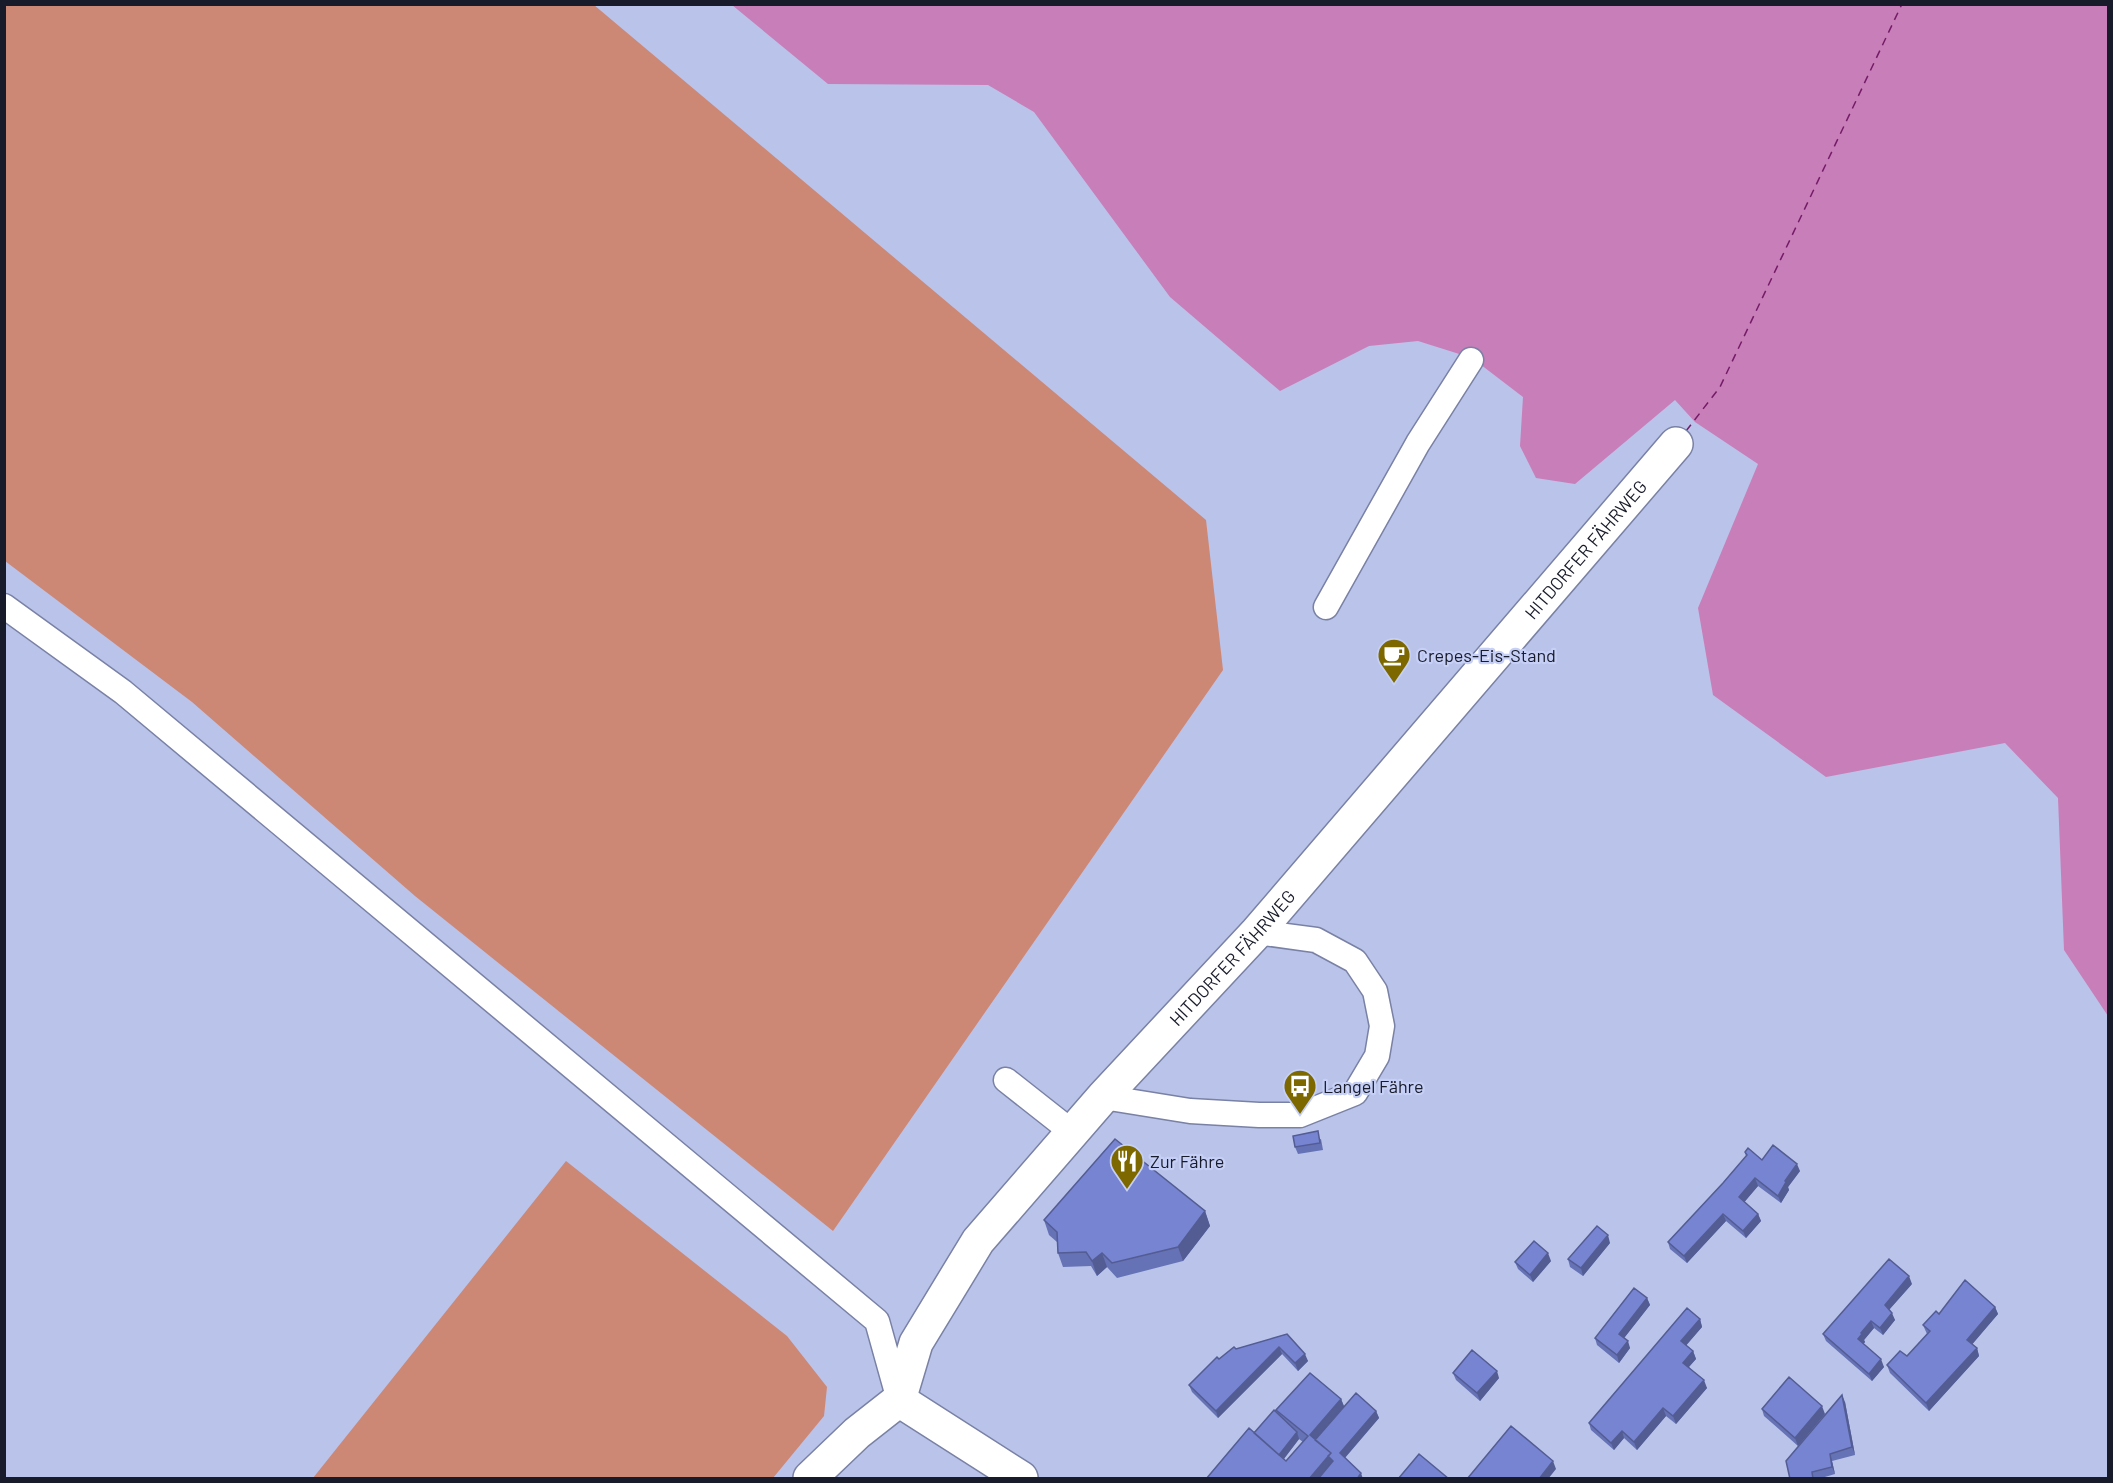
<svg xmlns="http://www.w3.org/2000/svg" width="2113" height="1483" font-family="Barlow,sans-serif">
  <rect width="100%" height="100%" fill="#bac3e9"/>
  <path fill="#cd8775" d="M4,5h590l612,515 17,150 -390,561 -418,-335 -223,-194 -187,-141z
    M566,1161l221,175 40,51 -3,29 -51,62h-460z"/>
  <path fill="#c87eb8" d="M732,5h1376v1011l-44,-66 -6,-152 -53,-55 -179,34 -113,-82 -15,-87 60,-144 -63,-42 -20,-22 -100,84 -39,-6 -16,-32 3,-49 -51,-39 -54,-17 -49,5 -89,45 -110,-94 -136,-185 -46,-27 -160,-1z"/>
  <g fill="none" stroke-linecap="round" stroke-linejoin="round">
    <path stroke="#741c67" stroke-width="1.5" stroke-dasharray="8 6" stroke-linecap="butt" d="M1686,431l34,-44 182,-383"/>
    <defs>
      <path id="lane" d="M4,606l119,86 754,629 22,79
        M1326,607l92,-164 53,-83
        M1006,1080l66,52
        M1103,1097l87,14 69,4h41l55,-22 22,-37 5,-30 -7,-35 -20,-30 -39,-21 -59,-8"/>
      <path id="street" d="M899,1400l122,78"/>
      <g id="secondary">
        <path id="s1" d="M810,1478l47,-45 42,-33 17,-57 62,-102 125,-144 154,-165 419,-488"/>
      </g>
    </defs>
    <use href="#lane" stroke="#7981a5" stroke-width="27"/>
    <use href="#street" stroke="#7981a5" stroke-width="36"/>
    <use href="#secondary" stroke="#7981a5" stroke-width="36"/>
    <use href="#lane" stroke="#fff" stroke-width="24"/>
    <use href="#street" stroke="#fff" stroke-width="33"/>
    <use href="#secondary" stroke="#fff" stroke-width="33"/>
  </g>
  <path fill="#6572b5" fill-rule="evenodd" d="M1321,1139l2,11 -25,4 -3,-7z
    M1745,1152l17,8 38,11 -12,16 1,3 -8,13 -23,-17 -14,16 14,12 3,7 -15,17 -20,-17 -39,42 -17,-14 -2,-7 55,-59 23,-27z
    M1205,1211l5,15 -27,35 -66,17 -10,-11 -10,9 -6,-10 -28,1 -5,-14 -1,-11 -8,-7 -5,-15z
    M1610,1243l-27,33 -13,-9 -2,-8z
    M1551,1261l-18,21 -15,-13 -3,-7z
    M1912,1284l-23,26 6,10 -12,15 -9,-7 -10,12 1,2 -2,2 21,23 -12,14 -46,-40 -3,-7z
    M1647,1298l3,7 -26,33 6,10 -11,15 -22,-18 -2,-7z
    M1995,1307l3,7 -26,30 5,4 2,8 -50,55 -39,-38 -3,-8 20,-9 20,-22 -4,-9 16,-11z
    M1700,1319l2,8 -16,18 7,6 3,8 -7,8 18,21 -31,36 -10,-8 -29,34 -13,-12 -10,12 -23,-20 -2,-7z
    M1287,1334l21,27 -10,10 -16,-17 -64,64 -26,-26 -3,-7 30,-26 17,-10z
    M1453,1373l46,5 -19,23 -24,-21z
    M1341,1399l3,7 32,5 3,7 -34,40 -139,21 48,-46 24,-19 -2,-4zM1299,1439l4,3 -17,19 -2,-2z
    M1845,1402l10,53 -23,6 3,13 -17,5h-28z
    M1762,1409l63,5 -27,32 -34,-30z"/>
  <path fill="#535c93" d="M1797,1164l3,7 -12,16 1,3 -8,13 -3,-7 7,-15z
    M1755,1178l3,8 -16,19 -3,-8z
    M1205,1211l5,15 -27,35 -5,-14z
    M1723,1214l3,7 -39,42 -3,-7z
    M1758,1214l3,7 -15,17 -3,-7z
    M1608,1235l2,8 -27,33 -2,-8z
    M1102,1253l5,14 -10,9 -5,-15z
    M1548,1253l3,8 -18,21 -3,-7z
    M1909,1276l3,8 -25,28 -2,-7z
    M1647,1298l3,7 -29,37 -2,-8z
    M1995,1307l3,7 -28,33 -3,-7z
    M1892,1313l3,7 -12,15 -3,-7z
    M1700,1319l2,8 -18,21 -3,-7z
    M1871,1321l3,7 -10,12 1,2 -4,5 -3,-8 3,-6z
    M1628,1341l2,7 -11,15 -2,-8z
    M1279,1347l3,7 -64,64 -2,-7z
    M1977,1348l2,8 -50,55 -3,-8z
    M1693,1351l3,8 -10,11 -3,-7z
    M1305,1354l3,7 -10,10 -3,-8z
    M1881,1359l3,8 -12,14 -3,-7z
    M1497,1371l2,7 -19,23 -3,-8z
    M1704,1380l3,8 -31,36 -3,-8z
    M1842,1395l3,7 10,53 -3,-8z
    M1341,1399l6,15 -29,33 -8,-12z
    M1822,1406l3,8 -27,32 -3,-8z
    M1663,1408l3,8 -29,34 -3,-8z
    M1376,1411l3,7 -37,43 -2,-8z
    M1622,1431l2,7 -10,12 -3,-7z
    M1297,1432l2,7 -20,26 -2,-7z
    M1331,1453l5,15 -9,11h-18z
    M1830,1454l2,7 3,13 -3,-7z
    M1553,1461l3,8 -8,10h-9z
    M1361,1473l2,6h-6z"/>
  <path fill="#7684d2" stroke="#535c93" stroke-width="1.5" d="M1318,1131l2,12 -25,4 -2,-11z
    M1115,1139l90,72 -27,36 -66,16 -10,-10 -10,8 -6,-9 -28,1 -1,-21 -13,-12z
    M1773,1145l24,19 -12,17 1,1 -8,14 -23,-18 -16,19 19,17 -15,17 -20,-17 -39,42 -16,-14 55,-59 24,-28 -2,-3 3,-4 14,12z
    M1597,1226l11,9 -27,33 -13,-9z
    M1534,1241l14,12 -18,22 -15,-13z
    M1889,1259l20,17 -24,29 7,8 -12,15 -9,-7 -10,12 1,1 -4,5 23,20 -12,15 -46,-40z
    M1965,1280l30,27 -28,33 10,8 -51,55 -39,-38 13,-14 7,5 23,-25 -7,-6 13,-14 3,3z
    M1634,1288l13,10 -28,36 9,7 -11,14 -22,-17z
    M1687,1308l13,11 -19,22 12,10 -10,12 21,17 -31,36 -10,-8 -29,34 -12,-11 -11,12 -22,-20z
    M1287,1334l18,20 -10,9 -16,-16 -63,64 -27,-26 28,-28 2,2 15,-12 2,2z
    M1472,1350l25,21 -20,22 -24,-20z
    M1310,1373l31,26 -31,36 21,18 -22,26h-103l43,-51 37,33 22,-25 -32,-26z
    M1789,1377l33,29 -27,32 -33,-29z
    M1356,1393l20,18 -36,42 21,20 -4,6h-39l15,-18 -5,-5 3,-3 -16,-13z
    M1842,1395l10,52 -22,7 2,13 -20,5 1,7h-23l-4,-18z
    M1274,1410l23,22 -18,23 -25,-22z
    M1511,1426l42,35 -14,18h-72z
    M1419,1454l30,25h-51z"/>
  <defs>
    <symbol id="cafe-pin" viewBox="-11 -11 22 30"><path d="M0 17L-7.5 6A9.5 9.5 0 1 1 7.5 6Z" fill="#7d6800" stroke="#c6d0f7"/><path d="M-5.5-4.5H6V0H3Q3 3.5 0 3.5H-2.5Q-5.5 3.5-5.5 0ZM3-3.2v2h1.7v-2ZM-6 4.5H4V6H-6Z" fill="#fff"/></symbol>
    <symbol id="bus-pin" viewBox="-11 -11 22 30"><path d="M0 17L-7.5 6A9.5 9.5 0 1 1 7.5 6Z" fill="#7d6800" stroke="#c6d0f7"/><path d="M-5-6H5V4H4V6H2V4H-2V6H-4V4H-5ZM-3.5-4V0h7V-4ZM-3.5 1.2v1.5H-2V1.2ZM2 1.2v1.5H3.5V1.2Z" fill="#fff"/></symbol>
    <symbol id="restaurant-pin" viewBox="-11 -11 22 30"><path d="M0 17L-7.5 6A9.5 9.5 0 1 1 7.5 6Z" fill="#7d6800" stroke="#c6d0f7"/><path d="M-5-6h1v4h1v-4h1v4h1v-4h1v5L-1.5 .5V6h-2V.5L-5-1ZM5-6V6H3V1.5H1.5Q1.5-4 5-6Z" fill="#fff"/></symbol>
  </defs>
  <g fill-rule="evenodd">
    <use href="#cafe-pin" x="1375" y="636" width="38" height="52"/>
    <use href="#bus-pin" x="1281" y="1067" width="38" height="52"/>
    <use href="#restaurant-pin" x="1108" y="1142" width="38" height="52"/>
  </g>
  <g text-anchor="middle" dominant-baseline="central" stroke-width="4.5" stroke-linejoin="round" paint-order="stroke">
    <g font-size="18" fill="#181b29" stroke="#c6d0f7">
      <text stroke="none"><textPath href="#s1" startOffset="1218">HITDORFER FÄHRWEG</textPath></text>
      <text stroke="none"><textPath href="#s1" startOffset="678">HITDORFER FÄHRWEG</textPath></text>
    </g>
    <g font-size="18" fill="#181b29" stroke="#c6d0f7" text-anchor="start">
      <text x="1417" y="655">Crepes-Eis-Stand</text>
      <text x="1323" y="1086">Langel Fähre</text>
      <text x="1150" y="1161">Zur Fähre</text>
    </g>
  </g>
  <rect width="2113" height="1483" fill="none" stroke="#181b29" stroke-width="12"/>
</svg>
